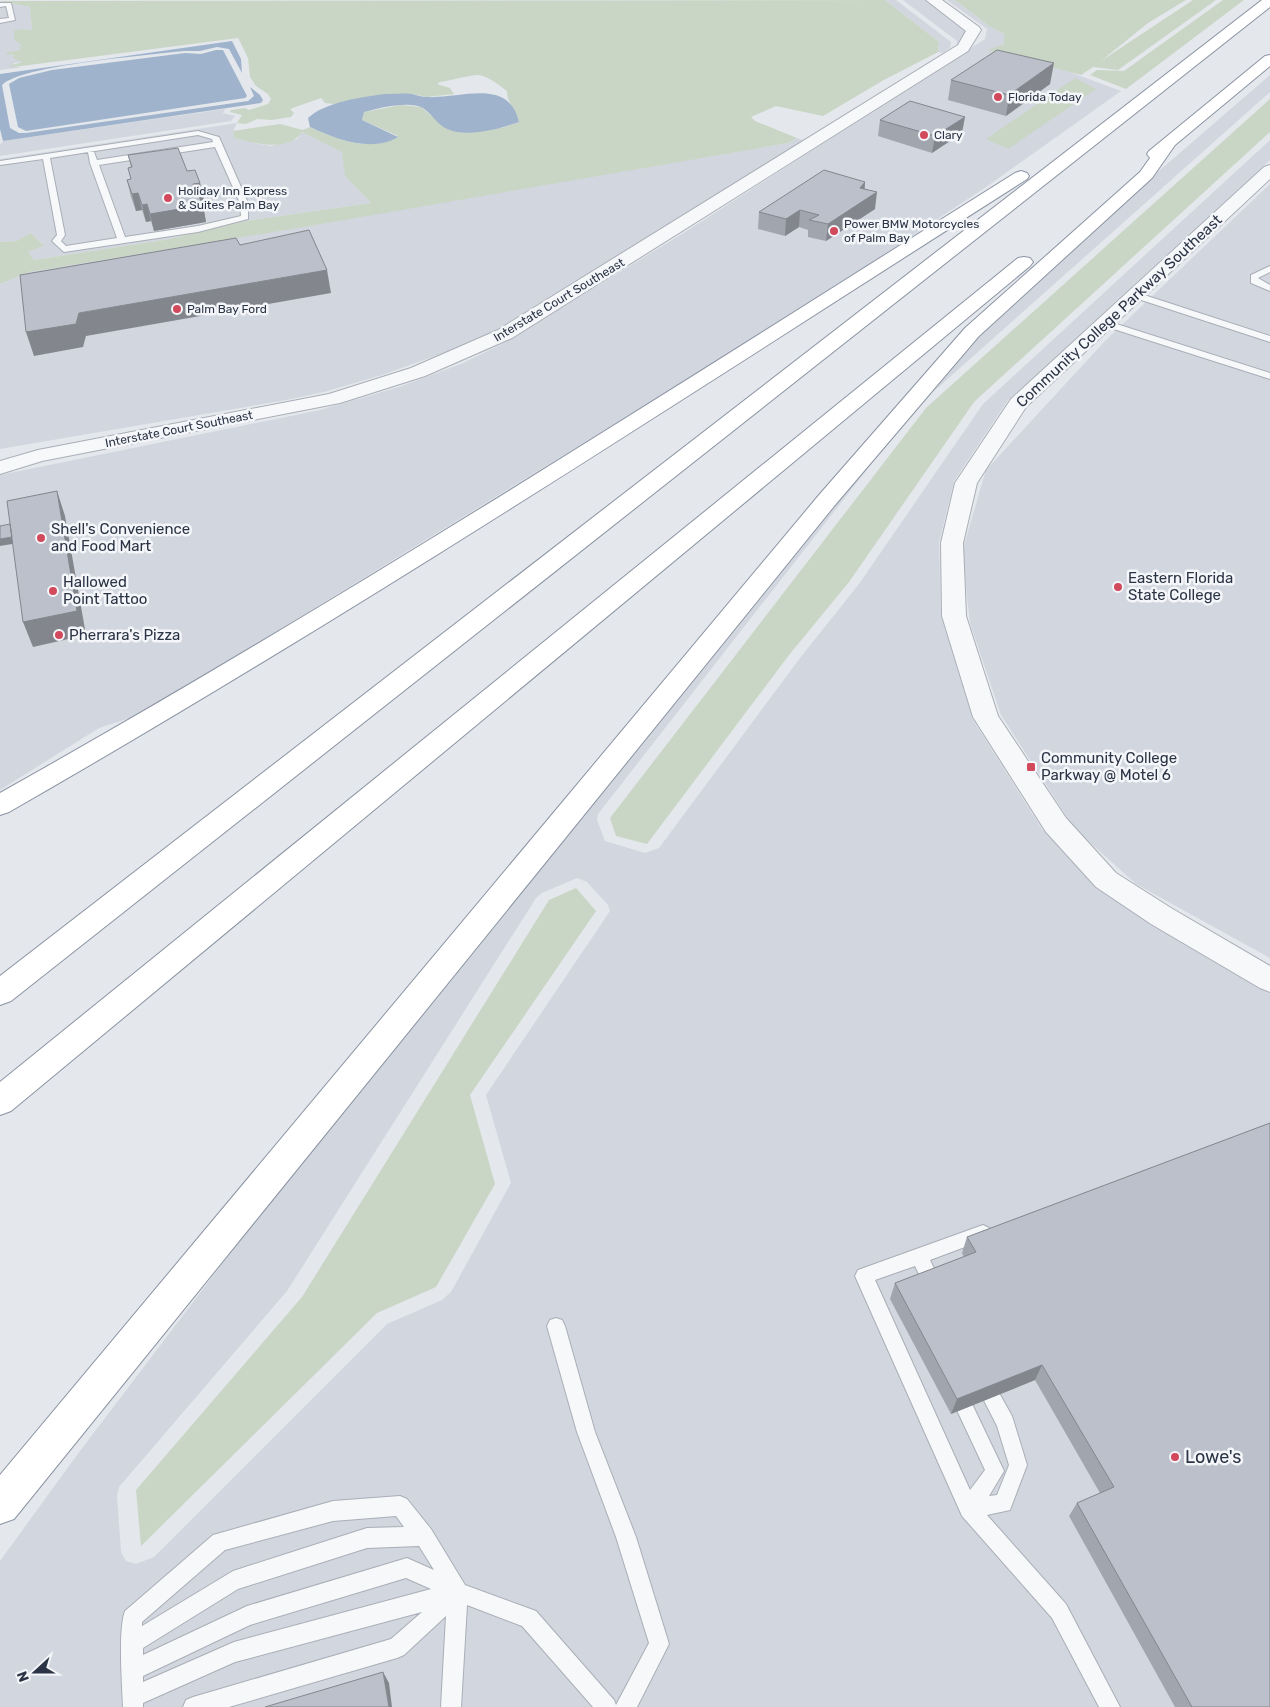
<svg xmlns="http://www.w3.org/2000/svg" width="1270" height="1707" font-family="Rubik,sans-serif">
  <rect width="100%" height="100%" fill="#e4e7ec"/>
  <path fill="#d2d6de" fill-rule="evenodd" d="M885,0h11l55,42 -1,6 -8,5 -4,-1 1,-10z
    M903,0h22l41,30 -9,15v-4z
    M947,0h8l34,26 15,8v10l-16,6 76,20 57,21 -132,94 -130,86 -217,136 -500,307 -43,14 -99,62v-315l320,-65 79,-23 62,-23 43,-21 178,-109 303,-195 2,-10z
    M0,1l30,6 2,23 -11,-1 2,17 -3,4 -12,2 15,10 -9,1v4h9l-23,3z
    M1270,75v17l-337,300 49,-58 177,-163z
    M225,109l-2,4 12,3 -4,5 -231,35v-11l3,-4z
    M237,123l-4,8 1,7 20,5 17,3 14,-3 12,-4 5,-7 41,20 2,24 26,27 -125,18 -76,18 -136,21 -6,-8 16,-6 -13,-13 -15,8 -16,1v-83z
    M797,138l6,2 -10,8 -285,177 -56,25 -70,25 -58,17 -43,9 -281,48v-165l29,-12 759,-129z
    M1270,140v20l-262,240 -54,81 -15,62 2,73 32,104 69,109 51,56 59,39 118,70v713h-1270v-146l77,-106 189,-249 572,-703 41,-49 -281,360 -1,6 8,21 40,12 14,-5 141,-190 59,-74 124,-180zM577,878l10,4 21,23 2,6 -124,184 25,88 -60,109 -9,8 -55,24 -233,233 -18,7 -10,-3 -5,-9 -4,-56 2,-9 168,-196 249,-393 6,-5z
    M1270,184v774l-134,-74 -62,-56 -73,-113 -31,-92 -8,-71 24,-82 119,-129z"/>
  <path fill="#c9d6c5" d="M885,0l54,42 -1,10 -56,29 -59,35 -47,-10 -25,11 4,4 42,17 -9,5 -490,85 -269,44 -29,12v-42l16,-1 15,-8 13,13 -16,6 6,8 136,-21 76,-18 125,-18 -26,-27 -3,-24 -40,-20c-13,21 -49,11 -68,6l-1,-7 47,-7 23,6 7,-3c23,11 64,27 88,9l-36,-16 2,-8 37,-7 20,2 26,22 55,-1 17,-6c-3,-12 -12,-19 -12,-31 -8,-6 -18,-14 -28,-16 -6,-1 -30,6 -39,7l-3,2 13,4 4,6 -27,3 -15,-3 -27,1 -51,9 -9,-1 -4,-5 -31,11 4,4 -3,4 -19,3 -15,-1 -11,5 -9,-1 5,-8 -12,-3 1,-2 14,-2 4,2 19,-6 3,-5 -3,-5 -12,-8 -6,-9 -2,-19 -10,-20 -224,29 -5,-1 13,-4 -9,-4 1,-3 -9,-1 3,-2 12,-2 -1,-3 3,-1 -8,-7v-8l7,-2 11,1 -2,-23 -30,-6z
    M955,0h231l-38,23 -47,38 92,-61h23l-98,70 -25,-3 -12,8 -94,-25 17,-6v-10l-15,-8z
    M1223,0h21l-118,89 -36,-14 7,-5 27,1z
    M1075,78l21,11 -88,60 -22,-10z
    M1270,99v33l-296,270 -125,180 -60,73 -142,189 -31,-8 -6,-18 316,-410z
    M576,888l20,23 -126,184 25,89 -59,103 -59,26 -236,233 -5,-56 166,-193 247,-397z"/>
  <path fill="#9fb4cc" d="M232,41l9,18 1,14 -13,-24 -12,-2 -17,4h-17c-33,4 -161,14 -181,34l8,43 9,5h7l222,-32 6,-5 -4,-9 10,8 3,5 -2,3 -258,38 -3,-12v-55z
    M216,50h7l24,46 -2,2 -219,33 -8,-4 -9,-43 10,-6 33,-8 133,-17 16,1z
    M385,94c9,0 18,-1 27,0 5,1 10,3 15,3 33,2 82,-20 92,25 -19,7 -52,16 -72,7 -10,-4 -16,-17 -26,-22 -14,-6 -43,1 -57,5l-2,8 36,17c-25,16 -63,2 -88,-10l-2,-9c17,-16 54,-21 77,-24z"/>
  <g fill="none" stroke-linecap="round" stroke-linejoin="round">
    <defs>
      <path id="service" d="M0,3h11l4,17 -15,3v-4l9,-1 -3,-12 -6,1z
        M198,131l21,6 29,66v16l-50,13 -134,20 -12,-11 5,-6 -14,-76 -43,6v-4zM198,135l14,4 1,3 -116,18 -3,-8h-6l2,11 27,75 -51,8 -5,-5 4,-6 -15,-77zM215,147l25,56 1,13 -43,10 -73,11 -26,-72z
        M1270,266v6l-12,6 12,7v6l-19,-8v-8z
        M1135,292l135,44v6l-138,-45 -2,-2z
        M1104,320l166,53v6l-169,-54v-4z
        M983,1225l6,3 2,5 -2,5 -59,22 13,27 -3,6 -6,2 -6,-2 -13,-27 -40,14 95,210 15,-20 -37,-79 3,-6 6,-3 6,3 41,86 -15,25 8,-1 12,-30 -12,-39 -23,-45 3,-6 6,-3 6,3 23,41 15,49 -17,45 -23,5 79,89 54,103h-21l-47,-89 -90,-102 -107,-240 3,-6z
        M556,1318l6,2 3,6 30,106 41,105 33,107 -32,63h-44l-71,-81 -55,-21 -6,102h-20l5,-91 -42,39 -7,3 -168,49h-46l3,-7 7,-3 198,-58 31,-27 -187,50 -92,41v4h-20c-1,-23 -5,-78 2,-96l88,-76 120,-34 67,-5 7,3 24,30 34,56 71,26 78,89 2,5 33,-62 -33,-106 -39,-105 -30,-106 3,-6zM396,1516l8,11 -37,1 -134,43 -91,55v-4l83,-72 108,-29zM419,1546l15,24 -27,-12 -160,48 -104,49v-7l95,-59 129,-41zM406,1578l25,11 -197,53 -91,40v-6l107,-51z"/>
      <path id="minor" d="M926,0h16l37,27 2,3 -13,21 -456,287 -87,38 -85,27 -298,58 -42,13v-13l38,-11 291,-56 82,-26 87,-38 460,-285 8,-14z"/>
      <path id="tertiary" d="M1270,165v14l-244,228 -49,76 -14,60 3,73 32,100 68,102 50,55 55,35 99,58v26l-10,-4 -109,-64 -55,-37 -50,-55 -73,-115 -31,-101 -1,-73 14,-60 56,-84 253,-232z"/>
      <path id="motorway" d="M1262,0h8v7l-1259,994 -11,4v-29z
        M1270,55v11l-95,79 -23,33 -173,158 -144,169 -821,1014 -14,5v-49l819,-980 146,-167 175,-156 10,-14 -3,-4 2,-3 116,-95z
        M1021,171l6,2 2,3 -2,3c-337,215 -671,434 -1018,633l-9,3v-22c346,-194 679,-409 1015,-620z
        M1024,257l6,1 3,4 -3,4 -1019,845 -11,4v-33l1018,-824z"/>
    </defs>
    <use href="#service" stroke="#a9aeb7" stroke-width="2"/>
    <use href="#minor" stroke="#a9aeb7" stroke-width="2"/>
    <use href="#tertiary" stroke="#a9aeb7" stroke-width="2"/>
    <use href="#motorway" stroke="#8b94a3" stroke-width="2"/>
    <use href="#service" fill="#f7f8fa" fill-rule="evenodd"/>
    <use href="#minor" fill="#f7f8fa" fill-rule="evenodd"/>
    <use href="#tertiary" fill="#f7f8fa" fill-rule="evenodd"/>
    <use href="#motorway" fill="#fff" fill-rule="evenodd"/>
  </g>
  <path fill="#a1a5ae" d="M951,80l99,4 -44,32 -58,-16z
    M880,120l82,13 -30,20 -54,-17z
    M128,155l59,16 13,12 4,17 -3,1 2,4 3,17 -52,9 -3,-10 -5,1 -4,-12 -6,1 -5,-14 -4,-17 4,-1 -3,-11 3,-1z
    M865,182v7l10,20 -49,32 -18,-4v-7l-9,-3 -14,9 -27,-7 1,-17z
    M967,1237l303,470h-95l-106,-191 8,-13 23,-10 -65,-113 -84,34 -61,-115 5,-16 69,-26 -2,-4z"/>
  <path fill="#83868d" d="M1054,63l-4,21 -44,32 3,-21z
    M965,117l-3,16 -30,20 3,-17z
    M865,182l-2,17 14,-7 -2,17 -49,32 2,-17z
    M200,183l4,17 -7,1 -4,-17z
    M138,193l4,17 -6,1 -4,-17z
    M147,204l4,17 -5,1 -4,-17z
    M203,205l3,17 -52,9 -4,-17z
    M800,210l-1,17 -14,9 1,-17z
    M327,270l4,23 -245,43 -3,11 -49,9 -8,-24 53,-19z
    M57,491l8,25 21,119 -53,12 -10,-25z
    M16,536l2,7 -18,3v-7z
    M1042,1365l-7,15 -84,34 6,-15z
    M383,1672l6,11 3,24h-3z"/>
  <path fill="#bbc0ca" stroke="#83868d" d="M997,50l57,13 -45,32 -58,-15z
    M910,101l55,16 -30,19 -55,-16z
    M178,148l9,23 8,-1 5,13 -7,1 10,21 -53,9 -3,-10 -5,1 -4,-12 -6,1 -5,-14 4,-1 -3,-11 4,-1 -4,-12z
    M824,170l41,12 -5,6 17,4 -49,32 -19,-4 10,-5 -19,-5 -14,9 -27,-7z
    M309,230l18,40 -248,43 -3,11 -50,8 -6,-57 216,-37 4,7z
    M57,491l20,120 -54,11 -16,-121z
    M10,524l2,13 -12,2v-13z
    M1270,1123v584h-78l-115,-204 37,-16 -72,-122 -85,34 -62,-116 81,-31 -9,-15z
    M383,1672l6,35h-124z"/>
  <g fill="#d1495b" stroke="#f4f6f9" stroke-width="2">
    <circle cx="998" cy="97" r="5"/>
    <circle cx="924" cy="135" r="5"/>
    <circle cx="168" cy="198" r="5"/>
    <circle cx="834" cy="231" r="5"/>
    <circle cx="177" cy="309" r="5"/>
    <circle cx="41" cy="538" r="5"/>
    <circle cx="1118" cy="587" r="5"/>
    <circle cx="53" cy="591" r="5"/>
    <circle cx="59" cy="635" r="5"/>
    <rect x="1026" y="762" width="10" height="10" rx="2.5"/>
    <circle cx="1175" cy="1457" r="5"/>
  </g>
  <g text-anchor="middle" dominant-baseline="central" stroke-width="5" stroke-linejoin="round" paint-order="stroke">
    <g font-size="12" fill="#2b3445" stroke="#f4f6f9" text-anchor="start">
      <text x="1008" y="97">Florida Today</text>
      <text x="934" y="135">Clary</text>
      <text x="178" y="191">Holiday Inn Express<tspan x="178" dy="14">&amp; Suites Palm Bay</tspan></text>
      <text x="844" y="224">Power BMW Motorcycles<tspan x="844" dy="14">of Palm Bay</tspan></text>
      <text x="187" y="309">Palm Bay Ford</text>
    </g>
    <g font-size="12" fill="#2b3445" stroke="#f4f6f9">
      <text transform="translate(559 300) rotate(-31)">Interstate Court Southeast</text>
      <text transform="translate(179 429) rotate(-11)">Interstate Court Southeast</text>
    </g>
    <g font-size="15" fill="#2b3445" stroke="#f4f6f9">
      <text transform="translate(1119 311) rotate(-43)">Community College Parkway Southeast</text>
    </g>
    <g font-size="15" fill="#2b3445" stroke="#f4f6f9" text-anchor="start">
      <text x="51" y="529">Shell's Convenience<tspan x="51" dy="17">and Food Mart</tspan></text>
      <text x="1128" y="578">Eastern Florida<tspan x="1128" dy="17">State College</tspan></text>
      <text x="63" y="582">Hallowed<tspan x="63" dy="17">Point Tattoo</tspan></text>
      <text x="69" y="635">Pherrara's Pizza</text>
      <text x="1041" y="758">Community College<tspan x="1041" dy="17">Parkway @ Motel 6</tspan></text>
    </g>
    <g font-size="18" fill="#2b3445" stroke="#f4f6f9" text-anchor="start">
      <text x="1185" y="1457">Lowe's</text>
    </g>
  </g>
  <g transform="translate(35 1672) rotate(249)" stroke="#f4f6f9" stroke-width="4" paint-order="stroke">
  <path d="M0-4L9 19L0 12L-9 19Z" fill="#2b3445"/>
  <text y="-8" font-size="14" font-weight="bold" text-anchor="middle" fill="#2b3445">N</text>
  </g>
</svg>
